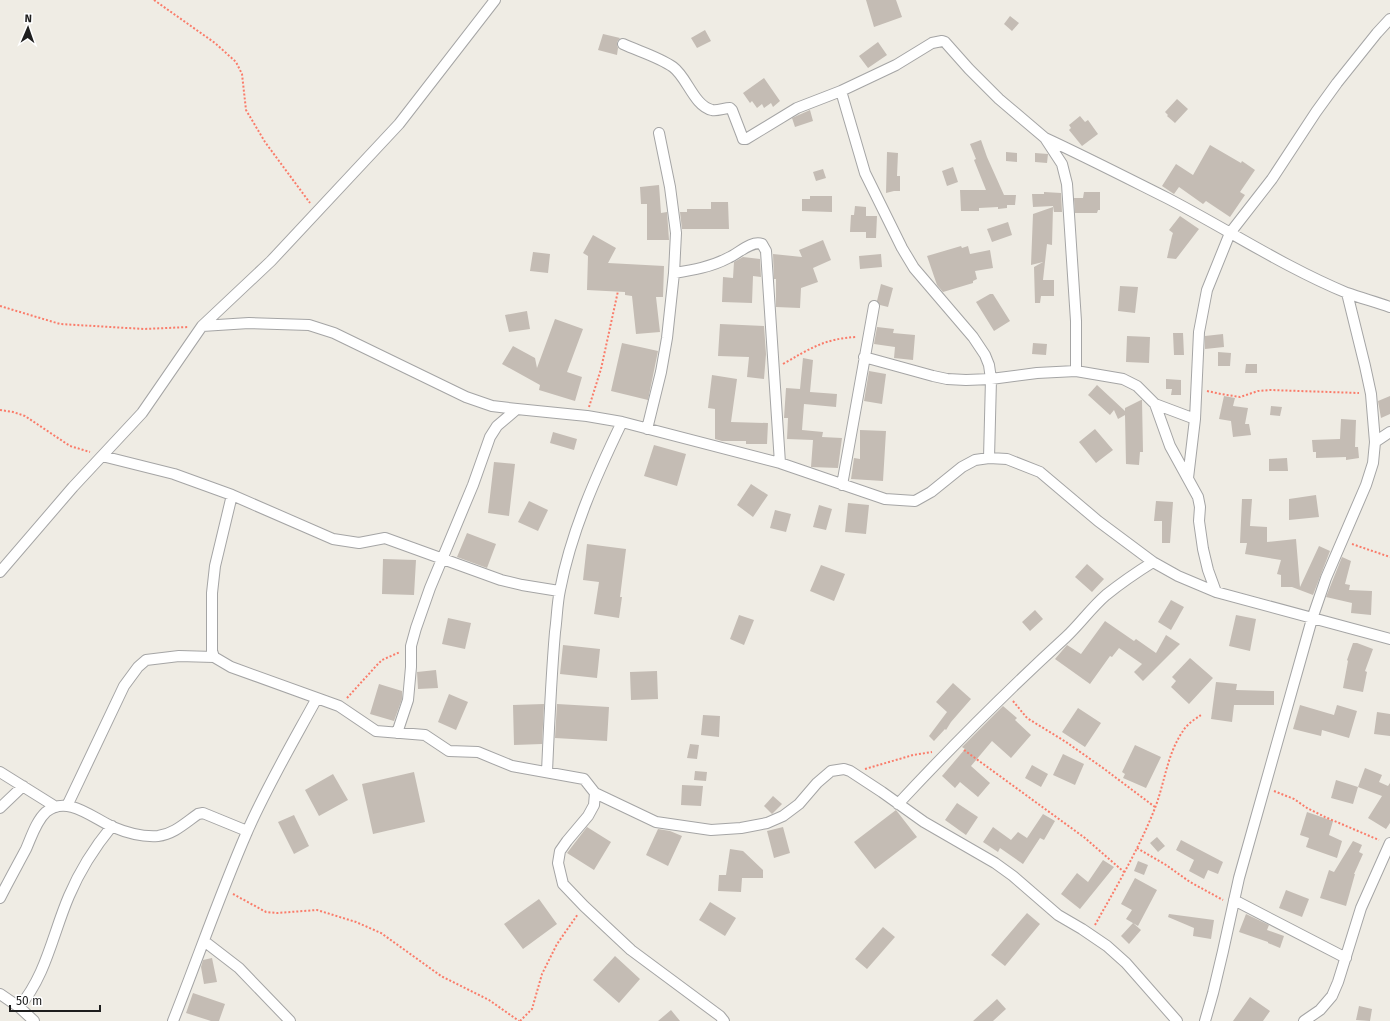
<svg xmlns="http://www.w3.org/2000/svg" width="1390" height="1021" font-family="'Fira Sans',sans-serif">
  <rect width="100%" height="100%" fill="#efece4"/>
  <path fill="#c4bcb4" d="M866,0h30l6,17 -28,10z
    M1010,16l9,7 -7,8 -8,-7z
    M705,30l6,11 -14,7 -6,-10z
    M603,34l17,4 -3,4v3l1,3 -1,7 -19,-5z
    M878,42l9,13 -19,13 -9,-12z
    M764,78l16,23 -7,6 -2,-4 -7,5 -2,-4 -5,4 -5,-7 -2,2 -7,-10z
    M1177,99l11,10 -13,14 -8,-7 1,-1 -3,-3z
    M810,110l3,11 -18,6 -3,-9z
    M1080,116l5,6 3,-2 10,14 -16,12 -13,-16 2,-2 -2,-3z
    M981,140l6,17 17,38h12l-1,10h-8v3l-9,1v-2l-19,1v3h-18l-1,-21h26l-12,-30 2,-1 -6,-15z
    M1210,145l31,18 1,-2 13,9 -15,22 5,3 -15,22 -24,-16 -3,3 -24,-17 -5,7 -12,-8 14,-22 17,11z
    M887,152l11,1 -1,23h3v15h-6l-8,2z
    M1006,152l11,1v9l-11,-1z
    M1035,153l13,1 -1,9 -12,-1z
    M953,167l5,15 -11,4 -5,-15z
    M823,169l3,9 -10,3 -3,-9z
    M659,185l2,28 6,-1 2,28h-22v-36h-6l-1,-17z
    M1044,192l17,1 1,19h-8l-1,-6 -20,1 -1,-13h12z
    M1084,192h16v18h-2l-1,3h-22l-1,-15h9z
    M810,196h22v16l-30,-1v-12h8z
    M711,202h17l1,27h-47l-2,-17h7v-3h24z
    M855,206l11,1v9h11l-1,22h-10v-6h-16l1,-17h3z
    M1053,207l-1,38 -5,-1 -4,36h11v16h-13l-1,7h-5l-1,-36 9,-5 -12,3 2,-51z
    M1180,216l19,13 -23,30 -9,-1 5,-22 1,-3 -4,-3z
    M1008,222l4,13 -20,7 -5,-13z
    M593,235l23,13 -8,15 56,3 -1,31h-7l4,35 -24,2 -4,-38 -7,-1v-3l-38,-2 1,-34 -5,-3z
    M823,240l8,20 -18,8 5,14 -17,6 -1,20 -24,-1v-28h-2l-1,-25 29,3 -3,-7z
    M961,246l1,2 6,-2 2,8 20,-4 3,18 -18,3 2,8 -4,2v2l-30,9 -6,-7 -10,-29z
    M533,252l17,2 -2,19 -18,-2z
    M881,254l1,13 -22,2 -1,-13z
    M743,257l17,2 1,18 -8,-1 -1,27 -30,-1 1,-25 10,1 1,-16z
    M881,284l12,4 -5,19 -8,-2 -3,-4z
    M1120,286l18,1 -3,26 -17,-2z
    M990,294h3l17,27 -16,10 -18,-29z
    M527,311l3,18 -21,3 -4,-17z
    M555,319l28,10 -16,43 15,5 -7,24 -36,-11 1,-5 -38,-21 11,-18 22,12 2,10z
    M720,324l44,2 2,28 -2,25 -17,-2 2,-20 -31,-1z
    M877,327l17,2 -1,4 22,2 -2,25 -19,-2 1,-11 -21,-3z
    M1173,333h10l1,22h-10z
    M1223,334l1,13 -19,2v-13z
    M1127,336l23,1 -1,26 -23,-1z
    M622,343l36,8 -10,49 -37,-9z
    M1033,343l14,1 -1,11 -14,-1z
    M1218,352l13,1 -1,13h-12z
    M803,358l10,2 -3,32 27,2 -1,13 -32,-3 -2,26 21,2 -1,5 20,1 -4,30 -27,-1 2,-27 -26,-1 1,-21h-4l2,-30 14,1z
    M1246,364h11v9h-12z
    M869,371l17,3 -4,30 -18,-3z
    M712,375l25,4 -6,43 37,1 -1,21h-21v-3h-24l-7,-2v-30l-7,-1z
    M1166,379l15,1v15h-10l1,-6h-6z
    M1097,385l28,26v-3l16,-8h1l1,52h-3l-1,13 -13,-1 -1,-49 -7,4 -4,-9 -4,5 -22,-20z
    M1224,396l11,2 -2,8 15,2 -3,16h4l2,11 -18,2 -2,-16 -12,-2z
    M1390,396v18l-9,4 -3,-17z
    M1271,406l11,1 -2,9 -10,-1z
    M1341,419l15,1 -1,27h3l1,11 -13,2v-3l-30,1v-6h-3l-1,-12 28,-1z
    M1095,429l18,21 -17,13 -17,-21z
    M860,430l26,1 -3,50 -32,-2 3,-21 6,1z
    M553,432l24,7 -3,11 -24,-7z
    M654,445l32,9 -9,32 -33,-10z
    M1287,458l1,13h-19v-12z
    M494,462l21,2 -6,52 -21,-3z
    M751,484l17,11 -15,22 -16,-12z
    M1316,495l3,22 -30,3v-21z
    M1242,499h10l-2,27 17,1v15l29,-3 4,48 19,-41 11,5 -17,44 -21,-8h-11v-12l-4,-1 4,-14 -36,-6 2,-11h-7z
    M529,501l19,9 -10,21 -20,-9z
    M1156,501l17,1 -3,41h-8v-22h-8z
    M848,503l21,2 -3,29 -21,-2z
    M819,505l13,4 -6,21 -13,-3z
    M775,510l16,4 -5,18 -16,-4z
    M467,533l29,11 -9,24 -30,-11z
    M587,544l39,5 -6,48h2l-3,21 -25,-4 5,-32 -16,-2z
    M1342,557l9,4 -6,23 5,1 -1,5 23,1 -1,24 -20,-2 1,-10 -26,-6z
    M383,559l33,1 -2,35 -32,-1z
    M1087,564l17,15 -12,13 -17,-15z
    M821,565l24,9 -11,27 -24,-10z
    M1171,600l13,7 -13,23 -13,-8z
    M1035,610l8,9 -13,12 -8,-9z
    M739,615l15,5 -10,25 -14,-6z
    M1236,615l20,4 -6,32 -21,-5z
    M448,618l23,5 -6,26 -23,-5z
    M1105,621l29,20 2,-2 20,14 10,-18 14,9 -37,37 -9,-9 8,-8 -23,-16 -7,9 -2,-1 -20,28 -35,-25 12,-14 14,9z
    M1353,643h4l16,6 -8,22 2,1 -4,20 -20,-4 5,-27 -1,-1z
    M563,645l37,4 -3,29 -37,-4z
    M1190,658l23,20 -24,26 -18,-17 5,-6 -4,-4z
    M436,670l2,18 -20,1 -1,-17z
    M657,671l1,28 -27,1 -1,-28z
    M1216,682l21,2 -1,6 38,1v14h-40l-2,17 -21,-3z
    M953,683l18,16 -20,23 -5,8 -1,-1 -11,12 -5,-5 18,-24 -11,-10z
    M379,684l23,7v8l-8,22 -24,-7z
    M449,694l19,8 -12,28 -18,-8z
    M544,704l-2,40 -28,1 -1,-40z
    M557,704l52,3 -2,34 -52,-3z
    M1300,705l34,10 3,-10 20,6 -8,27 -27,-8 -1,6 -28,-7z
    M1003,706l14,12 -2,2 16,15 -20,23 -19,-17 -21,25 19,17 -12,14 -18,-15 -5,6 -13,-12 23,-27 -3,-2z
    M1078,708l23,15 -16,24 -23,-15z
    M1377,712l13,2v22l-16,-2z
    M703,715l17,1 -1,21 -18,-2z
    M690,744l9,1 -2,14 -10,-1z
    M1135,745l26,12 -15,31 -23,-10 2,-4 -3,-2z
    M1063,754l21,10 -9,21 -22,-10z
    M1032,765l16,9 -7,13 -16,-9z
    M1365,768l17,7 -3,7 9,4 2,-3v40l-4,6 -18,-11 14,-22 -24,-9 -5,17 -22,-6 5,-18 22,7z
    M695,771l12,1 -1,9 -12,-1z
    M414,772l11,50 -52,12 -11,-50z
    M333,774l15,26 -29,16 -14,-26z
    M682,785l21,1 -2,20 -20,-1z
    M773,796l9,8 -10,10 -8,-8z
    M957,803l21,14 -12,18 -21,-15z
    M896,810l21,27 -42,32 -21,-27z
    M1307,812l26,9 -4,14 13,6 -5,17 -31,-11 3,-9 -9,-3z
    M1043,814l12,7 -11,19 -4,-2 -17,26 -23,-16 -2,4 -15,-10 10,-15 18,13 7,-8 9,6z
    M294,815l15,31 -15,8 -16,-32z
    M587,827l24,15 -17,28 -27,-17z
    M783,827l7,26 -16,5 -7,-27z
    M658,829l12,2 12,5 -14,30 -22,-11z
    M1157,837l8,9 -7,6 -8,-9z
    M1181,840l42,22 -5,12 -10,-4 -4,9 -15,-8 5,-11 -18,-10z
    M1353,841l9,4 -3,7 4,2 -9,20h1l-9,32 -26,-8 9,-28 5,2z
    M730,849l13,2 20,19v8h-21l-1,14 -23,-1 1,-16h7z
    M1103,860l11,7 -34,42 -19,-15 16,-21 11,9z
    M1138,861l10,4 -4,10 -10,-4z
    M1135,878l22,12 -19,36 -12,-7 6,-9 -11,-6z
    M1286,890l23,9 -7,18 -23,-9z
    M539,899l18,25 -34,25 -19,-25z
    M710,902l26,16 -11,18 -26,-16z
    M1027,913l13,11 -35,42 -14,-11z
    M1169,914l45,6 -3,19 -18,-3 1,-8 -26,-11z
    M1246,914l23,11 -2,5 17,6 -4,12 -12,-5v-1l-29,-10z
    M1133,923l8,7 -12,14 -8,-8z
    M883,927l12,10 -28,32 -12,-10z
    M615,956l25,23 -21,24 -26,-23z
    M212,958l5,24 -13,2 -3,-17 2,-7z
    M193,993l32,11 -6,17h-8l-25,-8z
    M1250,997l20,14 -7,10h-30z
    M997,999l9,10 -13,12h-20z
    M1359,1006l13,3 -2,12 -14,-1z
    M671,1010l9,11h-22z"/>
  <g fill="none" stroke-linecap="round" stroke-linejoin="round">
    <defs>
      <path id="minor" d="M623,44c15,7 36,13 50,23 14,10 21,39 39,43 6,1 12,-2 18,-2l2,2 10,26 1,3h3l51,-31 44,-17 55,-26 36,-22 10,-2 3,1 24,27 30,30 46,39 17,26 5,20 9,137v50
        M841,91l24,82 37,75 12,20 59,69 12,18 4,10 2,14 -2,79
        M1045,138c41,19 82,40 122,60 60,31 117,69 180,95 14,5 29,9 43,14
        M674,273c19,-3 37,-6 54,-15 10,-4 23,-18 34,-14l4,7 14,212
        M202,326l47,-3 60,2 25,8 132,64 26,9 25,3 70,7 35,6 158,41 105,36 30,2 16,-9 31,-25 13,-7 14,-2 18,1 33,13 58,49 55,41 25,14 38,16 174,47
        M864,357l69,19 14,3 19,1 25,-1 46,-6 39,-2 47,8 14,7 18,18 15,42 28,51 2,10 -1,14 4,28 5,21 8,22
        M1155,404l40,15
        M647,429l14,-57 6,-34 7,-65 2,-40 -6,-46 -11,-54
        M1375,442l15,-10
        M102,456l72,18 58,21 101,44 26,4 26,-5 116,42 21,5 37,6
        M1188,478l7,-59 4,-87 8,-42 23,-57 42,-54 44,-67 21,-29 40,-50 13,-14
        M842,485l32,-179
        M232,495l-17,71 -3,27v58l2,6 17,10 108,39 37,25 49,4 24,16 29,1 34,14 72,13 11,14 -1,12 -6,11 -21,25 -7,10 -2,12 5,21 21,22 47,44 89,66 4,5
        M0,572l73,-85 69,-74 60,-87 69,-65 128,-137 96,-124
        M397,733l11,-33 3,-33v-21l5,-18 14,-40 43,-103 17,-48 7,-11 20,-17
        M0,772l56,35
        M547,772c2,-47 4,-93 8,-140 2,-14 2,-28 5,-42 11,-58 36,-114 62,-168
        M595,793l61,29 55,8 30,-2 26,-5 16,-7 16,-12 18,-21 14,-12 13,-2 6,2 32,21 42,30 71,41 18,13 45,39 24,14 25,17 19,17 51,58
        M898,804c54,-58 110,-114 168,-167 14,-13 25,-29 40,-42 15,-12 31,-23 47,-33
        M67,806l57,-120 14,-19 8,-7 33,-4 35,1
        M0,808l23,-22
        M0,898c8,-16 17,-32 26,-49 5,-11 10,-28 20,-37 21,-18 48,7 67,15 14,6 30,10 45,9 16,-2 27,-13 40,-22l5,-1 44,18
        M1234,900l112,58
        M204,941l35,27 51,53
        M0,994l19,13 15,14
        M19,1007c27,-31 34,-74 50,-111 11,-26 25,-48 43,-70
        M173,1021c25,-63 47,-127 74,-189 20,-46 46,-90 70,-134
        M1205,1021l8,-28 10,-42 16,-73 73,-259 14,-41 40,-93 7,-22 2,-21 -4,-48 -6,-28 -18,-73
        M1304,1021l16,-11 12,-14 6,-14 23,-74 29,-65"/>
    </defs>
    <use href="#minor" stroke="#a5a5a5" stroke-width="12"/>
    <path stroke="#fa7c6a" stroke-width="2" stroke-dasharray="2 2" stroke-linecap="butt" d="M154,0l61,43 21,19 6,12 4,36 19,32 45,61
      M0,306l60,18 84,5 45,-2
      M783,364c26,-15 43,-26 74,-27
      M1207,391l14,3 19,3 18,-6 12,-1 89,3
      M589,407l12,-38 17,-78
      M0,410l13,2 12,4 45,30 20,6
      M1352,544l38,13
      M347,698l30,-33 5,-5 18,-8
      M1013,701l14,17 39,24 37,26 52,39
      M964,750l121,88 39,34
      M865,769l48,-14 19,-3
      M1274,791l20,8 13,9 18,9 54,23
      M1137,848l29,17 24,17 33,18
      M233,894l33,18 11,1 40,-3 39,12 25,11 60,43 48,24 30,21
      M1095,925c21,-38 44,-76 60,-117 10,-26 12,-54 28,-77 4,-7 12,-12 18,-16
      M520,1021l12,-12 10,-35 15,-30 21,-30"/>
    <use href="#minor" stroke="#fff" stroke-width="10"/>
  </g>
  <g transform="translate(28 28) rotate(2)" stroke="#ffffff" stroke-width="3" paint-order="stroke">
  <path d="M0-3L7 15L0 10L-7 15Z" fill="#1e1e1e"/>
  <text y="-6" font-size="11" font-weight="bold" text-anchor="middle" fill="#1e1e1e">N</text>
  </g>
  <path d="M10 1005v6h90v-6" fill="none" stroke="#1e1e1e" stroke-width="2"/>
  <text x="16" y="1005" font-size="12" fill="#1e1e1e" stroke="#ffffff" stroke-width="3" paint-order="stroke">50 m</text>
</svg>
